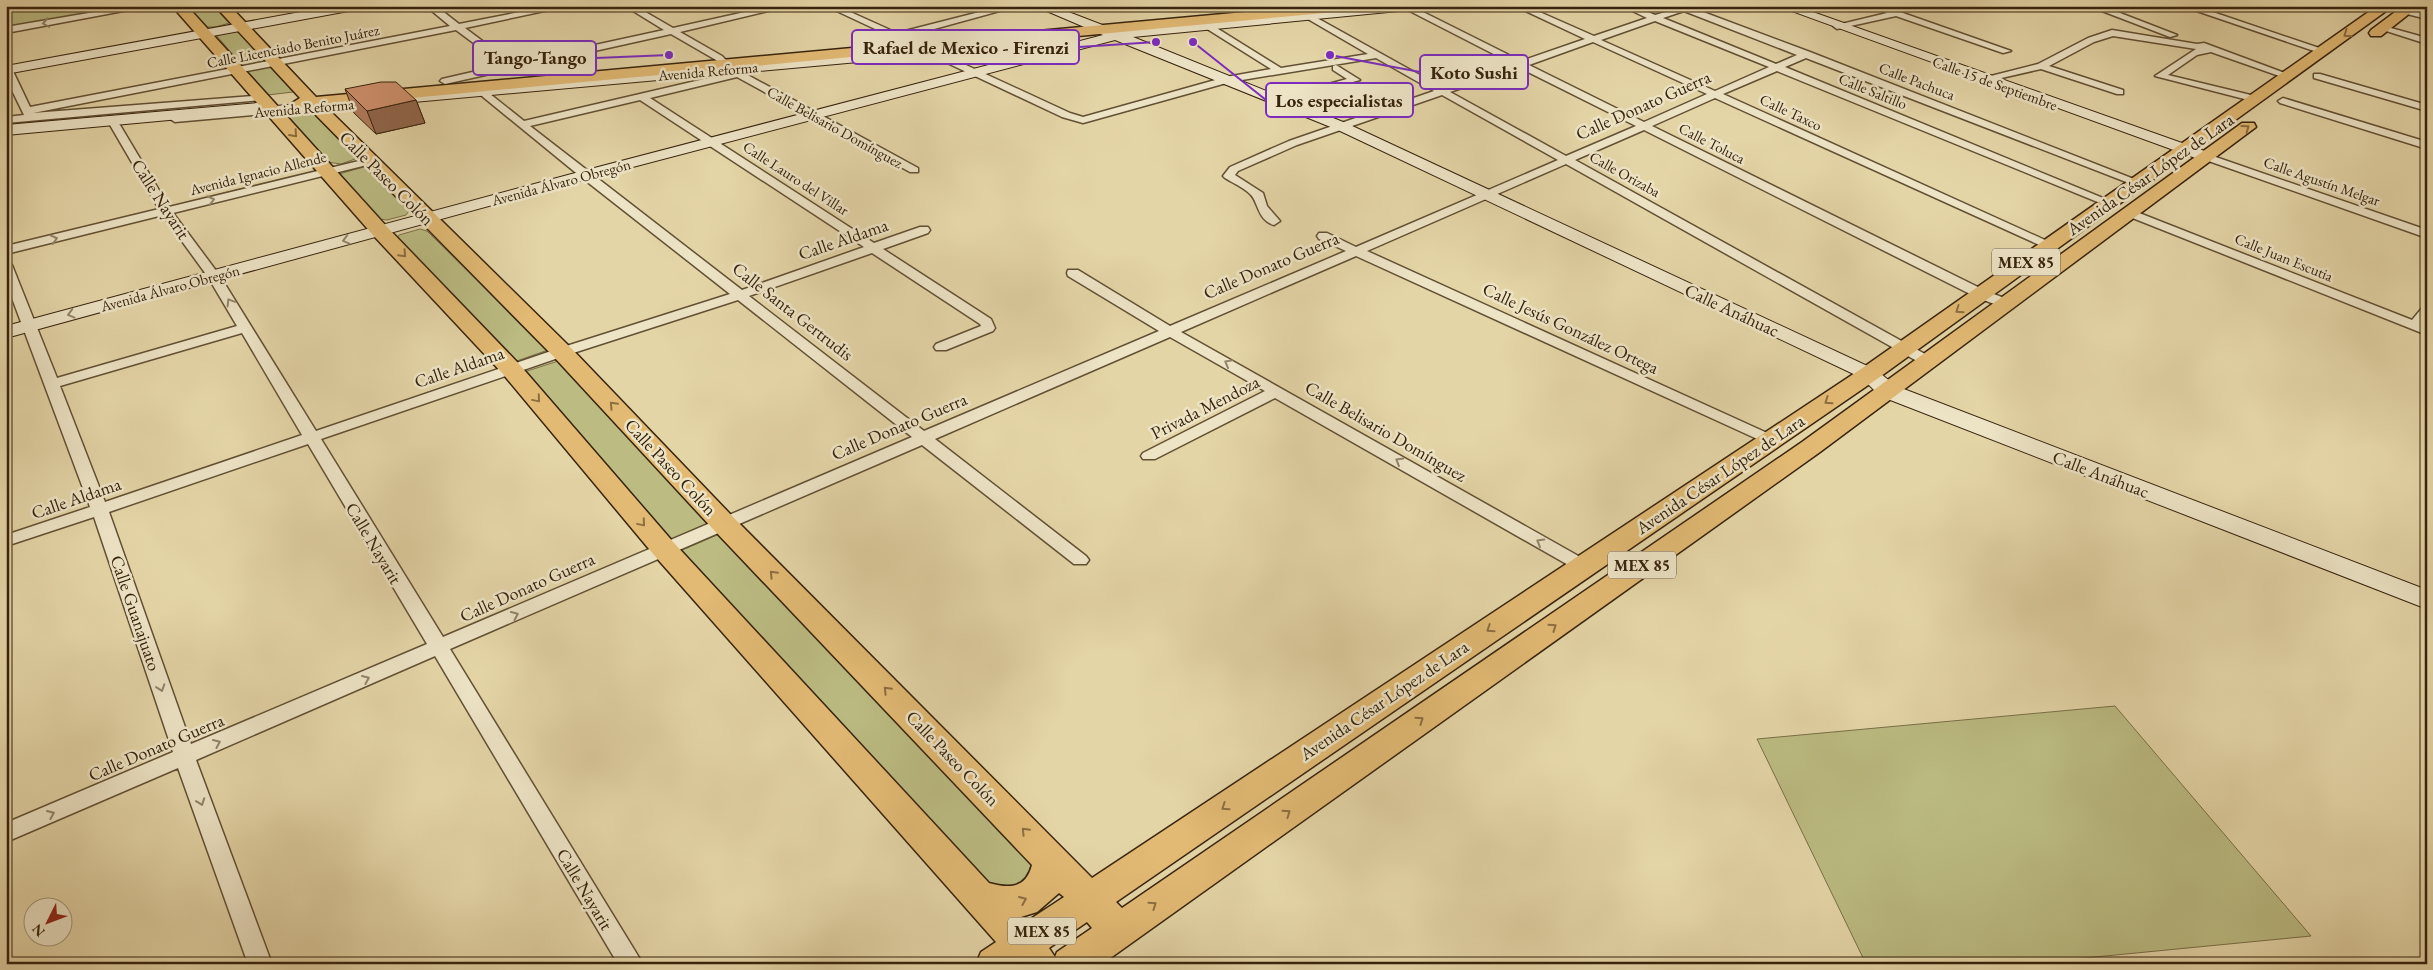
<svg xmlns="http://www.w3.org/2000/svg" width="2433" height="970" font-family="'EB Garamond',serif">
  <rect width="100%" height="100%" fill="#e4d5a7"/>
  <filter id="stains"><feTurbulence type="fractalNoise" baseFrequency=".004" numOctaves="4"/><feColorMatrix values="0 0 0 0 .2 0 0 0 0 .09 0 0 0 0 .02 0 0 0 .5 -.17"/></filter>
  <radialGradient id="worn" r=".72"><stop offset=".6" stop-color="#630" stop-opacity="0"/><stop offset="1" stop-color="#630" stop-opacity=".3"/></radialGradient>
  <path fill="#bbbb82" stroke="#796f48" d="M6,6h130l-130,22z
    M187,6h26l16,17 -13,4h-11z
    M240,31l61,60 -33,4 -52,-60z
    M311,111l44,45v3l-14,5 -14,-2 -41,-45 7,-4z
    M367,166l42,45 -3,4 -19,5 -8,-1 -40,-45z
    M420,229l7,2 121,119 -34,12 -117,-123 2,-4z
    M558,361l159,161 -46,20 -147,-170z
    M726,531l299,310 13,35 -29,21 -40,-22 -289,-324z
    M2115,706l196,230 -288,28h-157l-109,-225z"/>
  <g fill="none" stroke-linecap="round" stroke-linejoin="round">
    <defs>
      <path id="street" d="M130,6h20l-144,27v-6z
        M426,6h10l23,18 91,-18h18l-103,22 47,35 152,-33 -39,-24h10l38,22 99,-22h17l-109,26 42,24 11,11 185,101v4h-8l-173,-95 -87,21 224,145 46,-16h8l2,3 -2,3 -45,16 108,70 4,9 -2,3 -47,19h-10l-2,-3 2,-3 45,-18 -1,-2 -108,-71 -123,43 175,135 235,-100 -91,-55 -1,-3 1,-3h10l92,56 176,-75 -27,-12 -2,-3 2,-3h8l29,14 202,-87 -116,-65 -145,50 -59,26 -3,4 28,18 4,13 13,15 -6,4c-17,-5 -16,-25 -24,-31 -7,-7 -17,-11 -25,-16l-2,-2 7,-9 59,-26 145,-50 -58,-33 -146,24 -147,41 -21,-6 -136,-64v-4l3,-1 141,65 13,4 143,-40 45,-8 -67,-42 -1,-2 4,-3 74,46 87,-14 -67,-39 7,-2 135,75 70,-24 -113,-58h11l110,55 64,-22 -70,-33h11l68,30 53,-18 -25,-12h12l21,9 32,-9 123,46 334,131 -6,3 -4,-1 -328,-127 -21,9 330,136 -2,2h-8l-328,-134 -54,23 333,151 -2,3h-8l-331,-150 -63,28 334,165 26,10 2,3 -2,3h-10l-26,-10 -332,-167 -69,30 359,199 2,3 -2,3h-10l-358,-201 -199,87 409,186 3,3 -3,3h-10l-410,-187 -175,76 408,230 3,4 -3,4h-12l-302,-172 -120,61h-12l-2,-3 2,-3 122,-62 -95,-54 -235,102 151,117 3,4 -3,4h-12l-152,-119 -472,204 193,315h-25l-183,-308 -239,104 76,204h-24l-70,-196 -172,74v-19l167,-71 -79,-235 -88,29v-11l84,-28 -84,-225v-21l6,4 45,113 180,-52 -29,-49 -45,-62 -157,39v-8l153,-37 -49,-84 5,-3 5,3 49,82 202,-49 4,1v4l-202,50 47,63 96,155 241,-82 173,-55 -149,-117 -104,-85 8,-2 39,31 206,-48 -14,-13 -45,-26 -153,34 3,3 -5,3 -8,-4 -63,14 -5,-3 2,-2 61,-14 -47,-35 -423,83 232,-18v4l-3,1 -256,23v-6l18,-2 -18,-37v-14l5,3 19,40 420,-81zM1684,11l113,44 -21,9 -113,-46zM1655,21l114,46 -54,24 -114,-51zM1593,42l114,52 -63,28 -115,-57zM1520,68l116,58 -70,30 -116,-64zM640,100l224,147 -122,43 -212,-164zM738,300l174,137 -469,200 -122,-198 246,-84zM242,333l60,102 -197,67 -45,-116zM308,444l119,200 -236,100 -82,-232z
        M826,6h11l60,27 106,-27h15l-113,31 4,3 -4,3z
        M1870,6h13l128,45 -8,2 -107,-37 -59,13 -4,-3 54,-13z
        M2089,6h13l75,29 -7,2z
        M2182,6h13l133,45 -8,2z
        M2406,8l21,6v5l-24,-6 -1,-2z
        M2380,25l47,13v6l-47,-15z
        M2112,30l85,14 7,-1 89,33 -8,2 -74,-26 -14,3 -29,20 91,22 2,2 -5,3 -101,-26 41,-27 -83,-13 -19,6 -45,24 74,24v4h-6l-76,-25 -57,13 -5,-3 59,-15 50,-26z
        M1336,65l24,15 -82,22 -5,-3 74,-20 -14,-9v-4z
        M2314,74h6l107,31v6l-113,-33z
        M2283,98l144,44v7l-147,-46 -2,-2z
        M273,108l5,3 -1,2 -102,9 -5,-3 5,-3z
        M2207,154l220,76v8l-224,-79 -1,-2z
        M2129,209l283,111 10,-12 5,-1v13l-4,4 4,2v9l-302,-120 -2,-2 2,-2z"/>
      <path id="secondary" d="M333,6h27l-6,4 -348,64v-8z
        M1035,6h18l65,25 246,-25h51l-6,4 -276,27 215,87 528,246 20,16 531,204v19l-547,-213 -18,-18 -524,-248 -223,-90 -524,138 -585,160v-12l573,-154 524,-137z
        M1778,6h18l417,148 2,3 -2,3h-12z
        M1053,37l5,1 1,3 -1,3 -666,60 -7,-4 7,-4z
        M341,100l7,4 -2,3 -73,8 -5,-1 -2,-3 -260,24v-10l263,-23 5,1 2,3z"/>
      <path id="primary" d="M172,6h15l200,221 132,137 155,179 315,340c21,6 37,5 43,-18l-319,-336 -159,-172 -246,-250 -14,-1 -2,-3 8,-5 -85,-92h15l86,91 994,-91h54l-7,4 -1032,96 245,241 163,170 359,361 769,-509 516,-363h16l-516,373 -761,523 6,6 680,-466 440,-319h12l2,4 -436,325 -718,512h-126l5,-12 15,-10 -342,-387 -151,-181 -130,-139zM1059,893l5,4 -38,25 -5,-5 16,-5zM1087,922l5,6 -35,24 -2,5 -6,-9z
        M2403,6h16l-38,30h-10l-2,-3 2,-3z"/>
    </defs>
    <use href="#street" stroke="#625034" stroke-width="3"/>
    <use href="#secondary" stroke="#37230d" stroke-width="2"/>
    <use href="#primary" stroke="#37230d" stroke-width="3"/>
    <use href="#street" fill="#ede4c6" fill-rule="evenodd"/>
    <use href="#secondary" fill="#ede4c6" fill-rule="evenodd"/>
    <use href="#primary" fill="#e2ba74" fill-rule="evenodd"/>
  </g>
  <path fill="#b17d5e" stroke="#37230d" d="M345,89l71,11 9,23 -49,11 -22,-21z"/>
  <path fill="#90664c" stroke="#37230d" d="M416,100l9,23 -49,11 -9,-23z"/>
  <path fill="#ce916d" stroke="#37230d" d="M381,82h15l20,18 -49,11 -22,-22z"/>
  <defs><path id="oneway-chevron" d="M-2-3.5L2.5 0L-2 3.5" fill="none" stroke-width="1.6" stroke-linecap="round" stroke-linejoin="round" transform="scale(1.25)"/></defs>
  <g stroke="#92846a">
    <use href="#oneway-chevron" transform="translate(46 23) rotate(170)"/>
    <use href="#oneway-chevron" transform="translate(211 200) rotate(-14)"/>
    <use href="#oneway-chevron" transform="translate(54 239) rotate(-14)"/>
    <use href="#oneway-chevron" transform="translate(346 240) rotate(165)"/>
    <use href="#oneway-chevron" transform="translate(230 302) rotate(-121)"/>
    <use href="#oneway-chevron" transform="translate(71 314) rotate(165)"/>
    <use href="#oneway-chevron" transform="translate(1228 363) rotate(-151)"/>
    <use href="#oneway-chevron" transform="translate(1399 461) rotate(-150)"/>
    <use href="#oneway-chevron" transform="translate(1540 542) rotate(-150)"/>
    <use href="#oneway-chevron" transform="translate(515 615) rotate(-24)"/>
    <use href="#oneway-chevron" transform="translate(366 679) rotate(-23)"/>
    <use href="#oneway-chevron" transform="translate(161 688) rotate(71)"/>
    <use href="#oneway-chevron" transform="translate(217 743) rotate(-23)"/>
    <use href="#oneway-chevron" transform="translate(201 802) rotate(70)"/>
    <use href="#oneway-chevron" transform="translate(51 814) rotate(-23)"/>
  </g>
  <g stroke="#8c6e40">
    <use href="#oneway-chevron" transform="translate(2347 34) rotate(145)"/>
    <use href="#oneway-chevron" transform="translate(2246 128) rotate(-36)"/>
    <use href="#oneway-chevron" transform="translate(294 134) rotate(48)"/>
    <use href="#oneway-chevron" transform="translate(403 254) rotate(47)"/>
    <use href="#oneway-chevron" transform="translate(1959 310) rotate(145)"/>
    <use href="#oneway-chevron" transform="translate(537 399) rotate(50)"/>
    <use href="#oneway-chevron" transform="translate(1828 401) rotate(146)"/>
    <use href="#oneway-chevron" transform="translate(613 405) rotate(-133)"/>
    <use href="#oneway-chevron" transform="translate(642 523) rotate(50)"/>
    <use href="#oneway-chevron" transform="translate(773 574) rotate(-134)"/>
    <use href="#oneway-chevron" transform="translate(1553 627) rotate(-35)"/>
    <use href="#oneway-chevron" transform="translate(1490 629) rotate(146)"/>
    <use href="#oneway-chevron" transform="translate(887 690) rotate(-134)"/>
    <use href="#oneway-chevron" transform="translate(1420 720) rotate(-35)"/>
    <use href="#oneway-chevron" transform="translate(1225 807) rotate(146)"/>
    <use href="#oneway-chevron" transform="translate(1287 813) rotate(-35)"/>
    <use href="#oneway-chevron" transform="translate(1025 831) rotate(-134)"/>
    <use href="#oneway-chevron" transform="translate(1023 900) rotate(-23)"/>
    <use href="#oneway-chevron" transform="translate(1153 905) rotate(-35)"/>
  </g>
  <g text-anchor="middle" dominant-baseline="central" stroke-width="5" stroke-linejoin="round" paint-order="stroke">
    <g font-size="15" fill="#37230d" stroke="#ede4c6">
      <text transform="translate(293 46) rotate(-11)">Calle Licenciado Benito Juárez</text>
      <text transform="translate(708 71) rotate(-5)">Avenida Reforma</text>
      <text transform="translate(1917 81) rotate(21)">Calle Pachuca</text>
      <text transform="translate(1995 83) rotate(20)">Calle 15 de Septiembre</text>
      <text transform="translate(1873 91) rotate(22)">Calle Saltillo</text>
      <text transform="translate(304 108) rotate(-5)">Avenida Reforma</text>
      <text transform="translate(1791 112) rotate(25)">Calle Taxco</text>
      <text transform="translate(835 127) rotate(29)">Calle Belisario Domínguez</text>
      <text transform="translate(1712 143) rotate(27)">Calle Toluca</text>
      <text transform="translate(258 173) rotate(-14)">Avenida Ignacio Allende</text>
      <text transform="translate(1625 174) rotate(29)">Calle Orizaba</text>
      <text transform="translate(796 178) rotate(33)">Calle Lauro del Villar</text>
      <text transform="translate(2322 181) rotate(19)">Calle Agustín Melgar</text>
      <text transform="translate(561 182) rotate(-15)">Avenida Álvaro Obregón</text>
      <text transform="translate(2284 257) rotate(22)">Calle Juan Escutia</text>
      <text transform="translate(170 288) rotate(-15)">Avenida Álvaro Obregón</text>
    </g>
    <g fill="#ede4c6" stroke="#6e5d44" stroke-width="1">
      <rect x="1992" y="248.5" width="68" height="27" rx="4"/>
      <rect x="1608" y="551.5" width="68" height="27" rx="4"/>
      <rect x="1008" y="917.5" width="68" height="27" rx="4"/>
    </g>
    <g font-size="16" font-weight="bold" fill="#37230d">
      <text x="2026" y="262">MEX 85</text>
      <text x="1642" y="565">MEX 85</text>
      <text x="1042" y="931">MEX 85</text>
    </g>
    <g font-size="18" fill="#37230d" stroke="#ede4c6">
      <text transform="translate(1643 105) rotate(-24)">Calle Donato Guerra</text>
      <text transform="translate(2150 174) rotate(-35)">Avenida César López de Lara</text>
      <text transform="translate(387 178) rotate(45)">Calle Paseo Colón</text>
      <text transform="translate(161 199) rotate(57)">Calle Nayarit</text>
      <text transform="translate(843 239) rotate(-19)">Calle Aldama</text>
      <text transform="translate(1271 265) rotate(-23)">Calle Donato Guerra</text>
      <text transform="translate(1732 310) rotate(25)">Calle Anáhuac</text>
      <text transform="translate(793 311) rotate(38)">Calle Santa Gertrudis</text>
      <text transform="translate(1571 328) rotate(25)">Calle Jesús González Ortega</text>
      <text transform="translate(459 367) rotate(-19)">Calle Aldama</text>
      <text transform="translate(1205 407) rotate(-27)">Privada Mendoza</text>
      <text transform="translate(899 426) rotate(-23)">Calle Donato Guerra</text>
      <text transform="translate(1386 431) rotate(30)">Calle Belisario Domínguez</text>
      <text transform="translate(671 467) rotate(47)">Calle Paseo Colón</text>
      <text transform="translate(1720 474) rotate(-34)">Avenida César López de Lara</text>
      <text transform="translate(2101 474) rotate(21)">Calle Anáhuac</text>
      <text transform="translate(76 498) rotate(-19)">Calle Aldama</text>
      <text transform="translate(374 543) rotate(59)">Calle Nayarit</text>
      <text transform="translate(527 587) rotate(-24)">Calle Donato Guerra</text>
      <text transform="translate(136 613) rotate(71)">Calle Guanajuato</text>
      <text transform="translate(1384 700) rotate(-34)">Avenida César López de Lara</text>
      <text transform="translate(156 747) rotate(-23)">Calle Donato Guerra</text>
      <text transform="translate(953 758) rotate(46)">Calle Paseo Colón</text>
      <text transform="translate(585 889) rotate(59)">Calle Nayarit</text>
    </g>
  </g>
  <path fill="none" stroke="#7b2cbf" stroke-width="2" d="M1156 42L1079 47M669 55L596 58M1330 55L1420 72M1193 42L1266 100"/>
  <g fill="#7b2cbf" stroke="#ede4c6" stroke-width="2">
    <circle cx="1156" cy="42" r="5"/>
    <circle cx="669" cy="55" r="5"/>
    <circle cx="1330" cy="55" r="5"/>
    <circle cx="1193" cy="42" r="5"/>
  </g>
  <g fill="#ede4c6" stroke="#7b2cbf" stroke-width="2">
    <rect x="852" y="30" width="227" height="34" rx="5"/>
    <rect x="473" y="41" width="123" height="34" rx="5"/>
    <rect x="1420" y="55" width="108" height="34" rx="5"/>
    <rect x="1266" y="83" width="147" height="34" rx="5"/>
  </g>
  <g font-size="19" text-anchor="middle" font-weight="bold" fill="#37230d">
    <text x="966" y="54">Rafael de Mexico - Firenzi</text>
    <text x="535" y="64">Tango-Tango</text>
    <text x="1474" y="79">Koto Sushi</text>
    <text x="1339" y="107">Los especialistas</text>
  </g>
  <rect width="2433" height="970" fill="none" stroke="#e4d5a7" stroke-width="25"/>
  <rect x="8" y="8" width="2418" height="955" fill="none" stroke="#37230d" stroke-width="2.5"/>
  <rect x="12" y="12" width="2408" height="945" fill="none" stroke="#37230d"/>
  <g transform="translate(48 922) rotate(228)"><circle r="24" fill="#ede4c6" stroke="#a4977c"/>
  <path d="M0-4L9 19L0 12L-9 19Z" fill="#8f2418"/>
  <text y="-8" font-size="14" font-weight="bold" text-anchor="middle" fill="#37230d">N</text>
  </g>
  <rect width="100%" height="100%" filter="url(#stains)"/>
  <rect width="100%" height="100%" fill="url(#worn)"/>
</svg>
